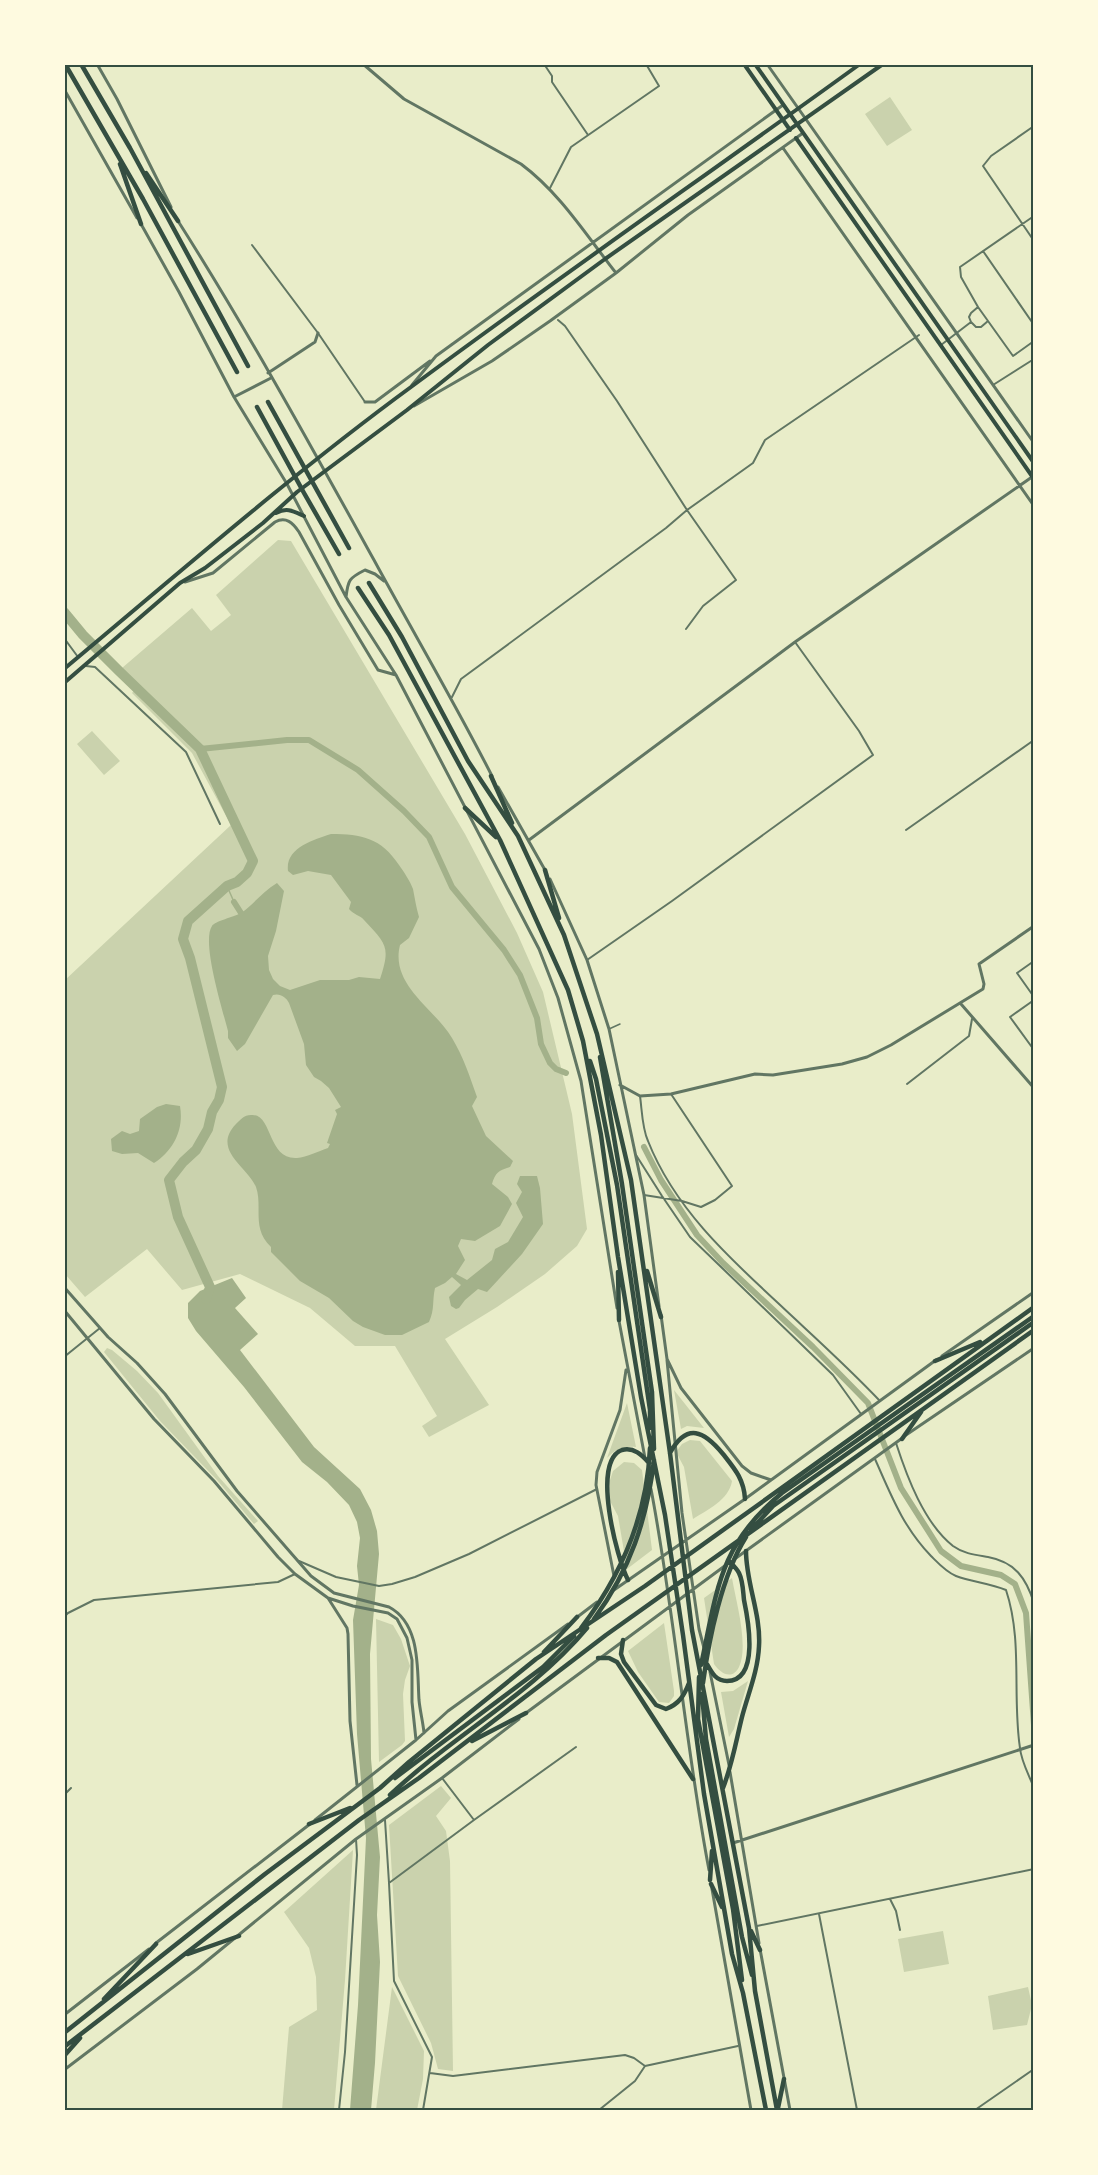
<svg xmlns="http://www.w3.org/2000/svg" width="1098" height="2175" font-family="'Libre Baskerville',serif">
  <rect width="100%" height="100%" fill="#e9edc9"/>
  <path fill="#cad2ad" d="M890,97l22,33 -25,16 -22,-32z
    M278,540l13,1 174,293 52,99 26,59 29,122 15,115 -10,17 -32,28 -48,33 -52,32 44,66 -60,32 -7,-11 15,-10 -42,-70h-40l-45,-38 -70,-34 -58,16 -35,-41 -62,48 -20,-23v-294l166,-155 -39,-72 -60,-60 7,-8 -17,-17 70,-60 19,23 20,-16 -15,-20z
    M92,731l28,30 -16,14 -27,-31z
    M107,1348l5,2 25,21 21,22 60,83 40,45 -4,3 -37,-44 -57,-59 -56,-69z
    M674,1390l30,38 -17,-2 -6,3z
    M627,1403l9,44c-13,-1 -20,2 -29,11z
    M690,1440l10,1 32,40c-3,19 -25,29 -39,38l-9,-52 -8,-15 6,-8z
    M624,1462l10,1 8,7 10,80 -25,19 -9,-53 -8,-15v-21l3,-9z
    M732,1578c4,24 17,67 7,89 -7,14 -19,6 -25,-3l-10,-66z
    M376,1619l17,6 8,14 9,27 -5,14 -2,14 2,47 -3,4 -23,17z
    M664,1623l10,68v5l-5,7 -10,-1 -21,-30 -10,-21z
    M748,1681l-14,48 -5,8 -8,-45 12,-1z
    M441,1786l10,12 -15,18 10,15 4,30 3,210 -15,-2 -7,-26 -33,-67 -9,-151z
    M353,1850l-8,130 -11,130h-52l7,-83 28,-17 -1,-33 -7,-29 -25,-36z
    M943,1931l6,33 -45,8 -6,-33z
    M392,1987l32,64 -1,28 -6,31h-41z
    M1028,1987l4,18 -5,20 -34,5 -5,-34z"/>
  <path fill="#a3b18a" d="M331,834c31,0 50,4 68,31 5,7 11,16 14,24 2,10 3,18 6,28l-10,21 -9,7c-10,40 34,63 52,93 11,18 18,39 25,59l-5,9 14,30 27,25 -3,6c-11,3 -15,6 -18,17l16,13 4,7 -12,22 -25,15 -14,-2 -3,7 7,14 -9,14 11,6 25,-20 3,-11 13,-7 15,-25 -7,-14 6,-11 -5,-8 3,-8h17l3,12 3,36 -21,30 -35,38 -9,-3 -13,11 -6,8 -3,1 -5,-3 -2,-9 12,-12 -9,-8 -7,6 -10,5c-3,13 0,21 -6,34l-27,13h-17l-22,-8 -10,-6 -24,-23 -29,-17 -29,-29v-5c-20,-19 -8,-40 -15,-60 -8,-20 -45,-37 -20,-63 4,-4 8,-9 15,-9 22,-2 16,45 46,43 10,-1 22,-7 31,-10l2,-4 -3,-1 10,-29 -2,-4 6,-3 -12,-19 -8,-7 -7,-4 -8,-12 -2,-21 -15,-41c-3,-6 -9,-10 -16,-8l-28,49 -8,7 -9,-13v-7c-5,-20 -27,-89 -16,-105 3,-5 22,-9 29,-13 13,-9 22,-22 36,-30l7,8 -8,40 -8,25 1,14 4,9 7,7 10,4 30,-10h29l10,-3 21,2c11,-33 6,-35 -16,-59 -4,-5 -10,-5 -15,-11l2,-7 -20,-27 -23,-4 -15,4 -5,-4c-3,-23 25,-31 43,-37z
    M166,1104l14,2c4,23 -6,44 -26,57l-16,-10 -16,1 -10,-3 -1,-12 11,-8 8,3 9,-3 1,-12 17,-12z
    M232,1278l14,20 -11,10 23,26 -18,16 74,97 46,42 11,21 6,21 2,23 -9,100 1,105 9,98 -3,58 3,47 -5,101 -4,47h-21l8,-105 8,-167 -9,-104 -4,-114 6,-35 -2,-19 3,-28 -3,-16 -8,-17 -22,-23 -25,-20 -58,-75 -48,-56 -8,-13v-15l12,-12z"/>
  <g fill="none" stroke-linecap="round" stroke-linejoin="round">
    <path stroke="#a3b18a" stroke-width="1.5" d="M227,886l7,16"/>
    <path stroke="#a3b18a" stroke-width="6" d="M200,749l87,-9h22l49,30 46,41 25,26 23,50 52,63 16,25 17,43 4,26 9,19 6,6 10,4
      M234,902l7,11
      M644,1147l17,33 36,55 26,28 90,84 55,56 33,85 40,63 20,15 40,9 14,9 11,29 8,112"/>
    <path stroke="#a3b18a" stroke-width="10" d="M64,612l19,23 36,36 81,78 53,112 -6,12 -10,9 -10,4 -39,35 -5,18 7,19 32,129 -3,13 -7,12 -4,17 -12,21 -13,12 -14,18 9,37 32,70 -4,12"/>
    <path stroke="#617663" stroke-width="1.5" d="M609,1029l11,-5"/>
    <path stroke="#617663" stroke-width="2" d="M544,64l8,12v6l36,53
      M1034,126l-43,30 -8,10 51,75
      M550,188l21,-41 88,-61 -13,-22
      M252,245l66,88 47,69
      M983,251l51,74
      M978,307l-17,-30 -1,-10 74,-51
      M558,320l7,6 52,75 70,109 49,70 -33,26 -17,23
      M988,321l25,35 21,-15
      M941,345l30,-23 5,5h5l7,-6 -10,-14 -7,6 -2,4 2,5
      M993,385l41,-26
      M64,638l14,19
      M86,666l9,1 91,85 34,72
      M452,697l9,-18 205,-151 21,-18 66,-47 12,-23 154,-105
      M906,830l128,-90
      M587,960l85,-59 201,-146 -14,-24 -64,-89
      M1034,961l-17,12 17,24
      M1034,1000l-24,17 24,33
      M907,1084l62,-48 3,-17
      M640,1096c2,14 2,32 8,45 26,66 79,115 130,162 34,32 69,63 102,98
      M636,1155l26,41 28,41 143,138 28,39
      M644,1195l38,6 19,6 14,-7 17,-14 -61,-92
      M64,1357l36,-29
      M896,1443c11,34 28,80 57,103 11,8 23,9 35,11 27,5 38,21 46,46
      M875,1459c16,36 28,68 56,97 7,7 15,16 25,20 16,6 33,7 50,14 17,51 6,106 14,158 1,13 9,27 14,40
      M299,1561l37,16 43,9 13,-2 23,-7 54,-23 128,-65
      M64,1617l4,-4 26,-13 184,-18 17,-8
      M64,1795l7,-7
      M385,1820l4,63 85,-63 -32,-42
      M474,1820l102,-73
      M389,1883l5,98 38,76 -9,53
      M890,1899l6,12 4,19
      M819,1914l38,196
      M757,1926l277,-57
      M430,2073l23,3 172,-21 9,3 11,8 93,-20
      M339,2110l6,-58 12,-197 -1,-16
      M599,2110l36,-29 10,-15
      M975,2110l59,-41"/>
    <path stroke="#617663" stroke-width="3" d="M97,64l20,35 54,108
      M363,64l41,35 117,65c39,29 65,71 95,109
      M767,64l267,379
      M64,89l73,129
      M783,148l251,358
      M178,221c70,110 133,225 196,339 39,72 81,143 118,216
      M141,224l38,68 55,105 53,87 59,113 50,78 143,274 19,49 23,83 36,227
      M268,373l47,-31 3,-9
      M412,385l24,-29 347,-251
      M234,397l37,-19
      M365,402h10l55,-41
      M414,406l78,-45 58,-40 66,-48 72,-58 115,-82
      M185,582l28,-9 62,-51c11,-6 18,1 24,10l40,73 39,65 18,5
      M346,597c2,-17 3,-19 19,-27l10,4 9,7
      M498,787l47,83
      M529,840l266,-198 237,-165
      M550,879l37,81 22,69 35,166 15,111
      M961,1004l73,84
      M620,1085l20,11 31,-2 84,-20 18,1 69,-11 25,-7 24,-12 92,-56 1,-5 -5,-20 55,-38
      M64,1287l44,50 29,26 28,31 72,97 74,85 23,17 55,14c32,17 28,62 30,93 1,11 4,22 5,33
      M64,1310l90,109 60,62 64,76 17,17 33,24 25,8 35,7 9,6 10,19 5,22v42l4,38
      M661,1315l6,44 14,29 61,78 9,7 20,7
      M619,1321l26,137
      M942,1356l92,-64
      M667,1360l15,153 17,116 5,19
      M906,1435l128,-87
      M651,1489c24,126 34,255 58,381
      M736,1558l165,-119
      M614,1576l-18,-91 1,-13 23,-62 6,-40
      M614,1590l131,-91 191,-139
      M328,1598l19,30 1,6 2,87 7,64
      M576,1618l21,-16
      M710,1672l19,93
      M526,1713l200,-148
      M730,1772l29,171
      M315,1820l101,-80 32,-29 120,-87
      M733,1843l301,-98
      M712,1889l39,221
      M156,1943l154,-119
      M760,1949l30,161
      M64,2015l85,-66
      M64,2070l133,-101 159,-130 86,-61 77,-59"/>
    <path stroke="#344e41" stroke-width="4" d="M744,64l46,66
      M755,64l279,399
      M796,138l238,341
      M276,513c11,-6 17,-2 28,3
      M64,669c115,-96 227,-194 347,-282 148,-110 300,-215 449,-323
      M64,683l116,-100 25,-15 58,-45 34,-31 110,-82 81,-65 117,-86 278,-195"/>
    <path stroke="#344e41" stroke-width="4.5" d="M65,64l78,135 94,173
      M81,64l49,84 118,218
      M120,164l21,60
      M146,173l32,48
      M268,402l81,146
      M257,407l47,86 35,61
      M369,583l33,54 66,124 50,75 46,99 33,99 34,146 39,273 22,177 57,298 6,63 22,119
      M358,588l31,47 111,205 68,150 15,51 18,94 17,122 23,140 24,118 18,120 21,159 28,160 11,39 23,117
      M491,776l21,47
      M465,808l31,29
      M545,870l14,48
      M600,1057l22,127 30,208 2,57
      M590,1061l6,18 21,106 33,225v18
      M647,1271l14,46
      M618,1272l1,48
      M935,1361l45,-19
      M902,1439l19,-27
      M670,1453c17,-31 34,-22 53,1 11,14 21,25 22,45
      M751,1530l22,-24 261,-184
      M628,1580c-11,-21 -37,-119 -6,-130 12,-3 20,5 27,13
      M594,1619c36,-49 53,-99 60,-159
      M581,1628c40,-52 66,-113 69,-180
      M623,1640l-2,14 3,8 32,43 10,4c13,-5 18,-13 23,-26
      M544,1652l33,-35
      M598,1658h11l8,4 76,117
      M707,1664c5,9 9,17 20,17 33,0 21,-62 17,-81 -1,-9 -1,-19 -5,-27 -2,-4 -6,-8 -9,-11
      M701,1665c16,-74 18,-121 81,-172l252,-177
      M699,1677l-1,42 35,190 9,71
      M703,1683c6,-45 19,-108 43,-146
      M702,1694l4,45 36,198 10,38
      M472,1741l54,-28
      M395,1778l148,-111 31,-31
      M723,1788c9,-23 13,-47 19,-71 6,-23 16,-46 17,-71 2,-32 -13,-63 -13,-95
      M390,1795c62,-59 142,-101 197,-167
      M309,1824l41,-16
      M710,1880l2,-29
      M711,1884l11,23
      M751,1931l9,19
      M188,1954l51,-18
      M104,1999l52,-55
      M64,2033l201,-159 115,-86 29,-26 127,-103 109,-73 389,-279
      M64,2047l295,-227 60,-42 187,-143 428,-305
      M64,2056l16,-18
      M778,2108l6,-29"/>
  </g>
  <rect width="1098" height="2175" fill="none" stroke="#fefae0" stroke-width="132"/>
  <rect x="66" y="66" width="966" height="2043" fill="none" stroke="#344e41" stroke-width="2"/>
</svg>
